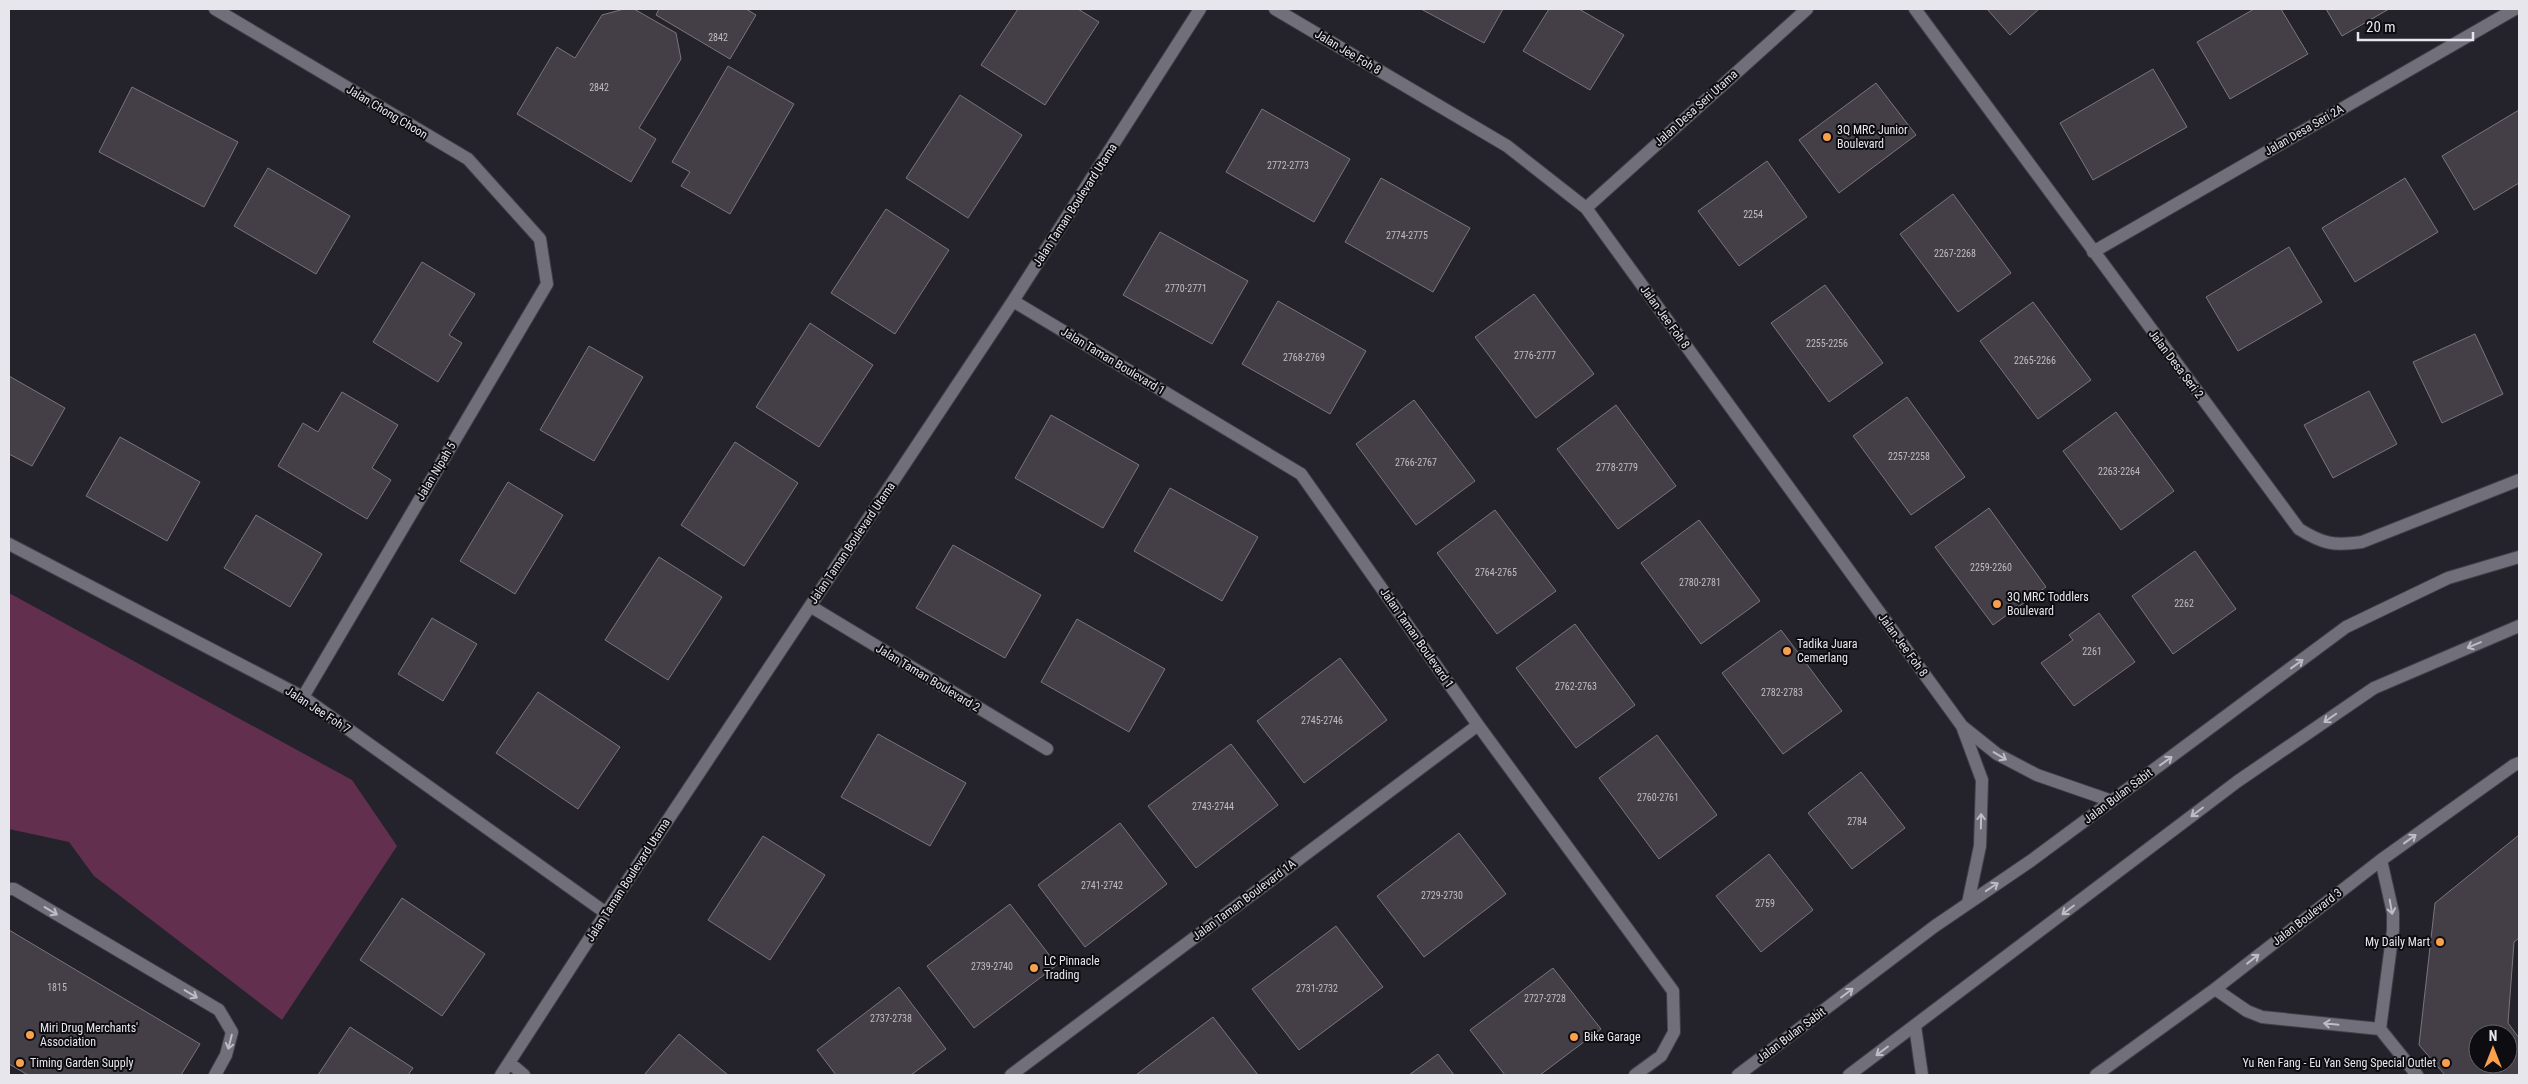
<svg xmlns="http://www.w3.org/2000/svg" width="2528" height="1084" font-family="'Roboto Condensed',sans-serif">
  <rect width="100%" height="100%" fill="#24232c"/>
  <path fill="#632f4f" d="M9,593l343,187 45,66 -115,174 -188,-144 -25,-34 -60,-13z"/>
  <path fill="#443e47" stroke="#7b747d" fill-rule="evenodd" d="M624,9h10l42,24 5,26 -42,69 17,11 -25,43 -114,-68 40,-67 18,11 27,-43z
    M659,9h87l10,6 -26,44 -74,-44z
    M1018,9h60l21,13 -54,83 -64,-40z
    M1421,9h82l-19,34z
    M1549,9h30l45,26 -34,55 -67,-39z
    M1987,9h52l-29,26z
    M2254,9h27l27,45 -78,45 -33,-57z
    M2326,9h63l-47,27z
    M728,66l66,38 -64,110 -49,-28 9,-14 -18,-10z
    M2153,69l34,58 -94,53 -33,-57z
    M1876,83l40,52 -77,58 -40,-53z
    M132,87l106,55 -34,65 -105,-55z
    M960,95l62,40 -54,83 -62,-40z
    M1262,109l88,50 -36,63 -88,-50z
    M2519,110v73l-45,27 -32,-54z
    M1767,161l40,56 -68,49 -41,-55z
    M268,168l82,48 -34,58 -82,-48z
    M1381,178l89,50 -37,64 -88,-50z
    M2405,178l33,54 -83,50 -33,-54z
    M1953,194l58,79 -53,39 -58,-78z
    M886,209l63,41 -54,84 -64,-41z
    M1160,232l88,49 -36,63 -89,-49z
    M2289,247l33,55 -84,49 -32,-54z
    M422,262l53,32 -26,41 13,8 -24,39 -65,-40z
    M1825,285l58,78 -54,39 -58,-79z
    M1534,294l60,80 -58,44 -61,-81z
    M1278,301l88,50 -36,63 -88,-50z
    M2033,302l58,78 -53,39 -58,-78z
    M810,323l63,42 -54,82 -63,-40z
    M2475,334l28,60 -61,29 -29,-61z
    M589,346l54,31 -49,84 -54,-31z
    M9,376l56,32 -33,58 -23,-12z
    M2369,391l28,53 -64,34 -29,-53z
    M342,392l56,33 -26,43 19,12 -24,39 -89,-53 25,-43 15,9z
    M1907,397l58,80 -54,38 -58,-79z
    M1414,400l61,81 -59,44 -60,-81z
    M1616,405l60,81 -58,43 -61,-80z
    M2116,412l58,79 -53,39 -58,-79z
    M1051,415l88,50 -36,63 -88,-50z
    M120,437l80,45 -33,59 -81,-45z
    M735,442l63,41 -54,83 -63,-41z
    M508,482l55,33 -48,79 -55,-33z
    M1170,488l88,49 -36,64 -88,-50z
    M1989,508l57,79 -53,38 -58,-78z
    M1495,510l61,81 -59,43 -60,-81z
    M256,515l66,39 -32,53 -66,-39z
    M1699,520l61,81 -59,43 -60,-81z
    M953,545l88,50 -36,63 -89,-50z
    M2195,551l41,58 -63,45 -41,-58z
    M659,557l63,40 -54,83 -63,-40z
    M2099,613l36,49 -61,44 -33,-43 32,-23 -4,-5z
    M432,618l45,26 -34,57 -45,-27z
    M1077,619l88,50 -36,63 -88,-50z
    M1575,624l60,81 -59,43 -60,-80z
    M1781,630l61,81 -59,43 -61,-81z
    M1340,658l47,62 -83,63 -47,-62z
    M538,692l82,55 -42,62 -82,-56z
    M878,734l88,49 -36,63 -89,-49z
    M1657,735l60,80 -58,44 -60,-81z
    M1231,744l47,61 -82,63 -48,-62z
    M1861,772l44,56 -53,41 -44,-56z
    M1120,823l47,61 -82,63 -47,-62z
    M1459,833l47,61 -82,63 -47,-61z
    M2519,835v103l-5,4 -6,81 11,15v37h-74l-26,-30 16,-142zM2478,1034h30v30h-30z
    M763,836l62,39 -55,85 -62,-40z
    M1769,854l44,56 -52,42 -45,-56z
    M402,898l83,56 -43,62 -82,-56z
    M1010,904l47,61 -83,63 -47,-62z
    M1336,926l47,61 -84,63 -47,-61z
    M9,930l191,114 -19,31h-153l-19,-11z
    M1553,968l48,61 -61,46h-35l-35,-45z
    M899,987l47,62 -35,26h-75l-19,-25z
    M1213,1017l45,58h-122z
    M350,1027l63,41 -5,7h-90z
    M679,1034l49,41h-84z
    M1438,1054l16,21h-45z"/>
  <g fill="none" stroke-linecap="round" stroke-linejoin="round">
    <defs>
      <path id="lane" d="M9,889h5l205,121 13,22 -6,23 -11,20
        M2215,989l32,22 15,6 118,12
        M1915,1026l7,49
        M2380,1029l13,-99v-17l-12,-53
        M2380,1029l37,46
        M2096,1075l119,-86 166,-129 133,-95 5,-2"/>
      <path id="street" d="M215,9l253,150 72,80 7,45 -244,413
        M1275,9l232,137 79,62 376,518 35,28 40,21 75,26
        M1915,9l384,520c24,15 35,17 63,13l157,-62
        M1586,208l221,-199
        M2093,252l422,-243
        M1013,301l288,173 177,251 195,266 1,41 -13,24 -26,19
        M9,544l294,153 303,216
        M810,606l237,143
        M1962,726l20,54 -2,66 -12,57
        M510,1063l14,12
        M501,1075l105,-162 407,-612 187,-292
        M1011,1075l467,-350"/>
      <path id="secondary" d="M1738,1075l197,-149 97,-66 314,-233 102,-49 71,-21
        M1849,1075l389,-294 136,-93 145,-62"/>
    </defs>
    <use href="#lane" stroke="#414048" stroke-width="14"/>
    <use href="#street" stroke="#414048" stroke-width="14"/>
    <use href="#secondary" stroke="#414048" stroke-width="14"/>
    <use href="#lane" stroke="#716f7a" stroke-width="12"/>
    <use href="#street" stroke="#716f7a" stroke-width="12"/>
    <use href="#secondary" stroke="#716f7a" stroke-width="12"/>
  </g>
  <defs><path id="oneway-shaft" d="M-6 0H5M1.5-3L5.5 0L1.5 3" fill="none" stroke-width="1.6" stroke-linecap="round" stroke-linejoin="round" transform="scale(1.25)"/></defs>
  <g stroke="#bebcc4">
    <use href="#oneway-shaft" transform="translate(2474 645) rotate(157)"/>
    <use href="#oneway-shaft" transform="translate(2297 664) rotate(-36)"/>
    <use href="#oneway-shaft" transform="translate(2330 718) rotate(145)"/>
    <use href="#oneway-shaft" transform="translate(2000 756) rotate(31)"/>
    <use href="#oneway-shaft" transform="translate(2166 761) rotate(-36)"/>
    <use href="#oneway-shaft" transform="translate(2197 812) rotate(143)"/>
    <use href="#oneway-shaft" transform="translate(1981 821) rotate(-89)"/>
    <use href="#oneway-shaft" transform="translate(2410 839) rotate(-36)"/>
    <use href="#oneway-shaft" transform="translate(1992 887) rotate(-34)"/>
    <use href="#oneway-shaft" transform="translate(2391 907) rotate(80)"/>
    <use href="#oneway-shaft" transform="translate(2068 910) rotate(143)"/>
    <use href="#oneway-shaft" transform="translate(51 911) rotate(31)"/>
    <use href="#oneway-shaft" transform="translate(2253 959) rotate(-38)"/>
    <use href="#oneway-shaft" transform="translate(1847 993) rotate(-37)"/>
    <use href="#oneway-shaft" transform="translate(191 994) rotate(31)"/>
    <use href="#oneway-shaft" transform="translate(2331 1024) rotate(-174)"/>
    <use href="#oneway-shaft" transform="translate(230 1042) rotate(104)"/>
    <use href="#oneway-shaft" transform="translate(1882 1051) rotate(143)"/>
  </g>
  <g fill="#f9a04d" stroke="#0d0d11" stroke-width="2">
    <circle cx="1827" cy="137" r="5"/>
    <circle cx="1997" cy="604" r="5"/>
    <circle cx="1787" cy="651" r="5"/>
    <circle cx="2440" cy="942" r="5"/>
    <circle cx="1034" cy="968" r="5"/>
    <circle cx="30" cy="1035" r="5"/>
    <circle cx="1574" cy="1037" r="5"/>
    <circle cx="20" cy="1063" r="5"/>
    <circle cx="2446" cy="1063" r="5"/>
  </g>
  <g text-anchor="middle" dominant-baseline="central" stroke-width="4" stroke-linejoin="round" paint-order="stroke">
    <g font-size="10" fill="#bebcc3">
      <text x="718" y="37">2842</text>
      <text x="599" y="87">2842</text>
      <text x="1288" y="165">2772-2773</text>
      <text x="1753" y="214">2254</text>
      <text x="1407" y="235">2774-2775</text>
      <text x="1955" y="253">2267-2268</text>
      <text x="1186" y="288">2770-2771</text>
      <text x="1827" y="343">2255-2256</text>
      <text x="1535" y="355">2776-2777</text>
      <text x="1304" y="357">2768-2769</text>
      <text x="2035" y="360">2265-2266</text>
      <text x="1909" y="456">2257-2258</text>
      <text x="1416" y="462">2766-2767</text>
      <text x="1617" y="467">2778-2779</text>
      <text x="2119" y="471">2263-2264</text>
      <text x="1991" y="567">2259-2260</text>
      <text x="1496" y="572">2764-2765</text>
      <text x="1700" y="582">2780-2781</text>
      <text x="2184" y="603">2262</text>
      <text x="2092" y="651">2261</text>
      <text x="1576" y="686">2762-2763</text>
      <text x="1782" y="692">2782-2783</text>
      <text x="1322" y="720">2745-2746</text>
      <text x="1658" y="797">2760-2761</text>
      <text x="1213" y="806">2743-2744</text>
      <text x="1857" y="821">2784</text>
      <text x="1102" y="885">2741-2742</text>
      <text x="1442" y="895">2729-2730</text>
      <text x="1765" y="903">2759</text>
      <text x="992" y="966">2739-2740</text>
      <text x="57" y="987">1815</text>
      <text x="1317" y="988">2731-2732</text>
      <text x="1545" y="998">2727-2728</text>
      <text x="891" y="1018">2737-2738</text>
    </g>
    <g font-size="12" fill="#e7e6ec" stroke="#0d0d11">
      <text transform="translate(1348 52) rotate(31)">Jalan Jee Foh 8</text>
      <text transform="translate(1696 108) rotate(-42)">Jalan Desa Seri Utama</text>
      <text transform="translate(387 112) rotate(31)">Jalan Chong Choon</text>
      <text transform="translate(2304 130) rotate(-30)">Jalan Desa Seri 2A</text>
      <text transform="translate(1075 205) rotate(-57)">Jalan Taman Boulevard Utama</text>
      <text transform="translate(1665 317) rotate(54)">Jalan Jee Foh 8</text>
      <text transform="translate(1113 361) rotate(31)">Jalan Taman Boulevard 1</text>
      <text transform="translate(2176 364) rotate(53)">Jalan Desa Seri 2</text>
      <text transform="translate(436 471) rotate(-59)">Jalan Nipah 5</text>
      <text transform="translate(852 543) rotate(-56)">Jalan Taman Boulevard Utama</text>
      <text transform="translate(1417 638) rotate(55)">Jalan Taman Boulevard 1</text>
      <text transform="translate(1903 645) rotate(54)">Jalan Jee Foh 8</text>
      <text transform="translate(928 678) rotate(31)">Jalan Taman Boulevard 2</text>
      <text transform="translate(318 710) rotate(33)">Jalan Jee Foh 7</text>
      <text transform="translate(2118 796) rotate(-37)">Jalan Bulan Sabit</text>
      <text transform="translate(628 880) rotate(-57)">Jalan Taman Boulevard Utama</text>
      <text transform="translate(1244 900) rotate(-37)">Jalan Taman Boulevard 1A</text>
      <text transform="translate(2307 917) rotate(-38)">Jalan Boulevard 3</text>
      <text transform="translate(1791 1035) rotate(-37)">Jalan Bulan Sabit</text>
    </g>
    <g font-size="12" fill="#e7e6ec" stroke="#0d0d11" text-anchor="start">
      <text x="1837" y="130">3Q MRC Junior<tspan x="1837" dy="14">Boulevard</tspan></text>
      <text x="2007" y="597">3Q MRC Toddlers<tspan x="2007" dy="14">Boulevard</tspan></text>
      <text x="1797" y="644">Tadika Juara<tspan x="1797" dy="14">Cemerlang</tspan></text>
      <text x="2430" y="942" text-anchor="end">My Daily Mart</text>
      <text x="1044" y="961">LC Pinnacle<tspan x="1044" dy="14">Trading</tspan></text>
      <text x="40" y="1028">Miri Drug Merchants'<tspan x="40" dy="14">Association</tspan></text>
      <text x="1584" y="1037">Bike Garage</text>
      <text x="30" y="1063">Timing Garden Supply</text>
      <text x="2436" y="1063" text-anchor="end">Yu Ren Fang - Eu Yan Seng Special Outlet</text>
    </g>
  </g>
  <rect width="2528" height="1084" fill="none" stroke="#e7e6ec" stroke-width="20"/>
  <g transform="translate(2493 1049)"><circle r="24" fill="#0d0d11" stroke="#646469"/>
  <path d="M0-4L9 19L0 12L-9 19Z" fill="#f9a04d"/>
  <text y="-8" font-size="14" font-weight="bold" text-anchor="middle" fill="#e7e6ec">N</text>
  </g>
  <path d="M2358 32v8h115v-8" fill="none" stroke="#e7e6ec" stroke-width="2.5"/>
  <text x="2366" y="32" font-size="15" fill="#e7e6ec" stroke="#0d0d11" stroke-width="4" paint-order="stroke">20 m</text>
</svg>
